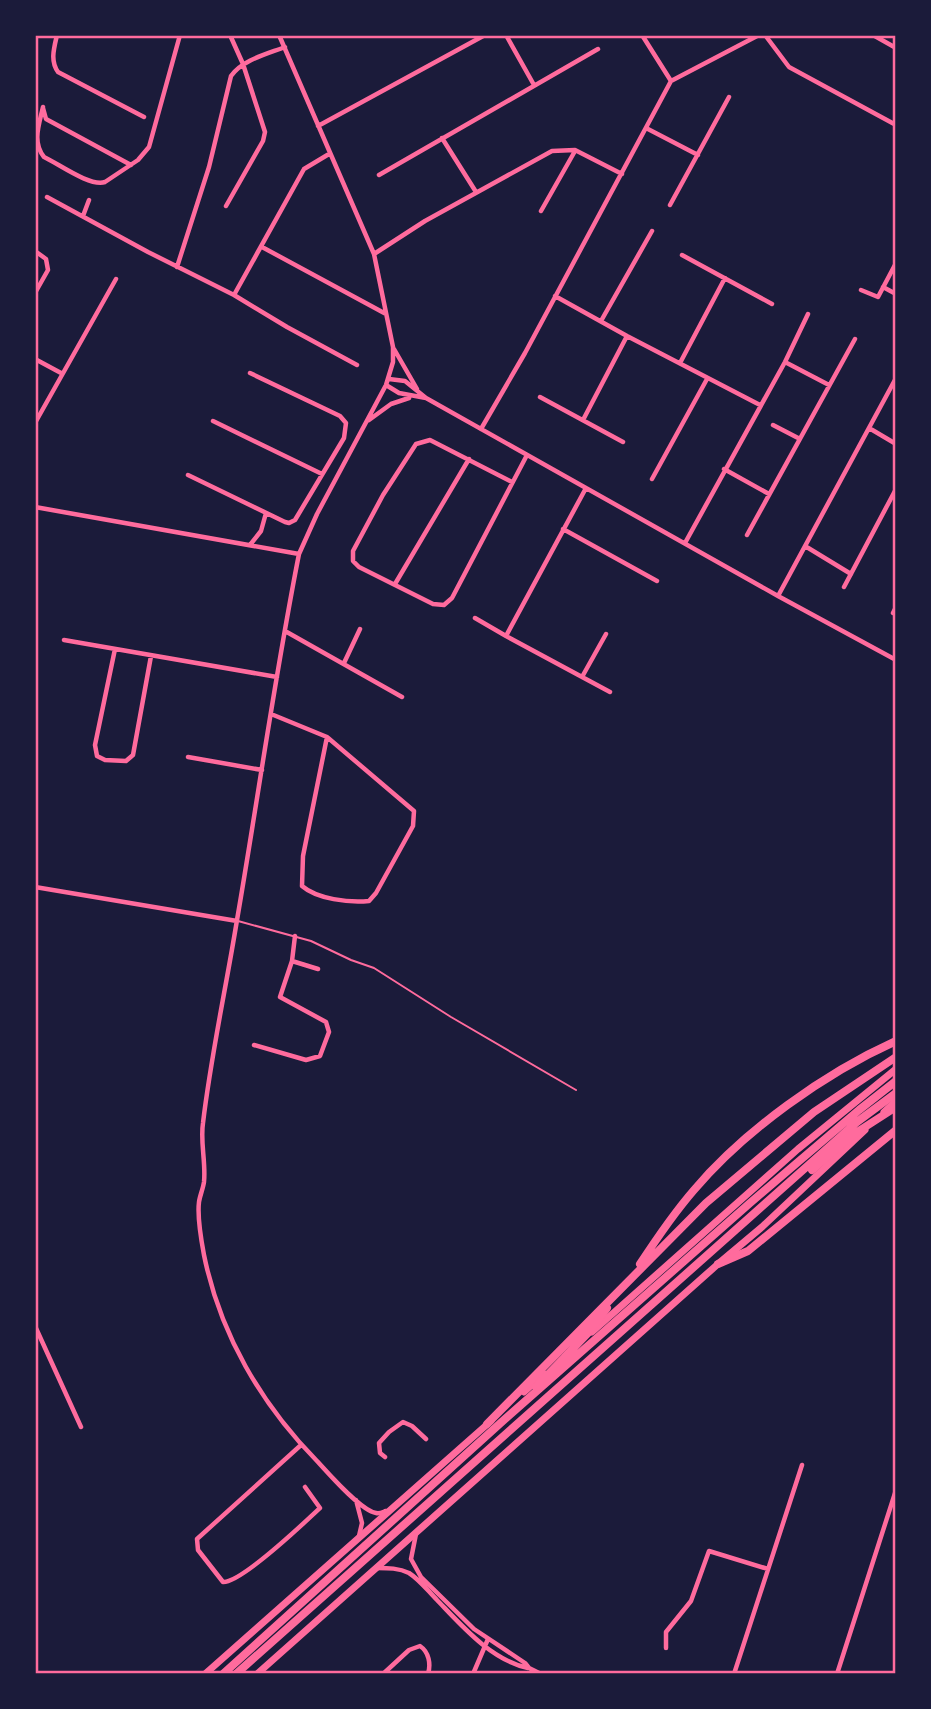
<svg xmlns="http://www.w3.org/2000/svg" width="931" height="1709" font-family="'Exo 2',sans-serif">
  <rect width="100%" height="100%" fill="#1b1b3a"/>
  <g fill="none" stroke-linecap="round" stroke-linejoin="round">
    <path stroke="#ff6b9d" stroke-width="2" d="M238,921l73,20 40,19 23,8 77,49 125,73"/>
    <path stroke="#ff6b9d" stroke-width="4.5" d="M57,35c-3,13 -7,26 1,37l86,45
      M279,35l95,219 19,93v15l-7,23 -69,129 -18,40c-24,121 -41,244 -62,366 -11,68 -26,135 -34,203 -3,19 3,39 1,59 -1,7 -4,13 -5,20 -2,16 2,37 5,53 16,79 57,149 113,206 11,12 44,50 59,52 4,1 7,-1 10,-2
      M506,35l28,50
      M642,35l29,46
      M765,35l24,32 107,58
      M873,35l23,13
      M43,107c-4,18 -11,35 1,50 15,7 46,30 61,25l33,-22 11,-13 31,-112
      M43,108l3,11 85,46
      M318,126l167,-91
      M646,128l52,27
      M442,138l34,54
      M379,175l219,-126
      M47,197l101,55 86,43 53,32 70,38
      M670,205l59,-108
      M226,206l37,-65 2,-9 -22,-68 -13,-29
      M541,211l34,-60
      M83,216l6,-16
      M262,247l124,67
      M35,251l11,8 2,11 -13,23
      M374,254l51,-33 127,-70 23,-1 47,24
      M682,255l90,49
      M177,267l32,-100 22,-91c11,-16 36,-22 54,-29
      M883,287l13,7
      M861,290l17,7 18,-34
      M234,295l70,-126 25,-15
      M555,296l72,40 133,69
      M601,321l51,-90
      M394,349l23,40
      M35,359l26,14
      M785,362l44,23
      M680,363l45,-85
      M389,379l16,2 21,17
      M386,385l13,8 27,5 352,198 118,64
      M540,397l83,45
      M369,420l22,-16 18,-6
      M583,420l44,-84
      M213,421l109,53
      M35,423l81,-144
      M773,425l27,14
      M869,428l27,16
      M481,429l44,-76 146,-272 88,-46
      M724,469l45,25
      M188,475l97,47 4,1 6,-3 49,-82 2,-15 -6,-7 -90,-43
      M652,479l55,-100
      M512,482l-82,-42 -14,4 -33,51 -30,56v10l6,6 74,37 11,1 8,-7 75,-143
      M586,488l-80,148 104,56
      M35,507l264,47
      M563,529l94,52
      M747,535l108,-196
      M685,543l100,-181 23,-48
      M250,545l11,-14 5,-18
      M805,546l46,28
      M395,584l74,-125
      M844,587l52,-98
      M778,596l118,-218
      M893,613l3,-6
      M475,618l31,18
      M285,631l117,66
      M64,640l213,37
      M115,649l-20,96 2,11 8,4 21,1 7,-6 18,-99
      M344,663l16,-34
      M582,677l24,-43
      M271,714l56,23 87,74 -1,15 -37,67 -7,8c-20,2 -52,-2 -67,-15l1,-30 24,-119
      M188,757l74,13
      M35,887l202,34
      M292,961l3,-25
      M254,1045l52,15 14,-4 9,-24 -3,-10 -46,-25 12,-36 26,8
      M35,1326l46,101
      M301,1445l-104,94 1,11 25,32c18,1 81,-59 97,-74l-15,-21
      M385,1457l-5,-4 -1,-10 10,-11 14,-10 9,4 14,13
      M356,1500l6,23 -3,13
      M416,1534l-5,25 10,18 53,52 51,34 4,5 12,6
      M377,1568c11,0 22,0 32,5 11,7 19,18 28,27 25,26 54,60 91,68
      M666,1648v-16l25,-31 18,-50 59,18
      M383,1674l26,-24 11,-4c9,6 11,18 8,28
      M473,1674l15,-35
      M734,1674l68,-209
      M837,1674l59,-184"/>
    <path stroke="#ff6b9d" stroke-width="7" d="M884,1112l12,-11
      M592,1332l206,-183 98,-80
      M524,1392l20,-18
      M205,1674l286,-253
      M257,1674l461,-410 44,-37 103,-97"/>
    <path stroke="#ff6b9d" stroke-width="8" d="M812,1170l39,-34 45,-29
      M640,1264c17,-26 34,-51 54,-74 51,-60 131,-117 202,-149
      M718,1264l30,-13 148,-121
      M536,1387l52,-54 19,-25
      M487,1424l219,-221 108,-91 82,-55
      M223,1674l282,-255 245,-216 109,-93 37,-29
      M236,1674l621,-552 39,-29"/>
  </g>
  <rect width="931" height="1709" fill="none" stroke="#1b1b3a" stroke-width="74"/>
  <rect x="37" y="37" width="857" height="1635" fill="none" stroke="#ff6b9d" stroke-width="2.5"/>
</svg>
